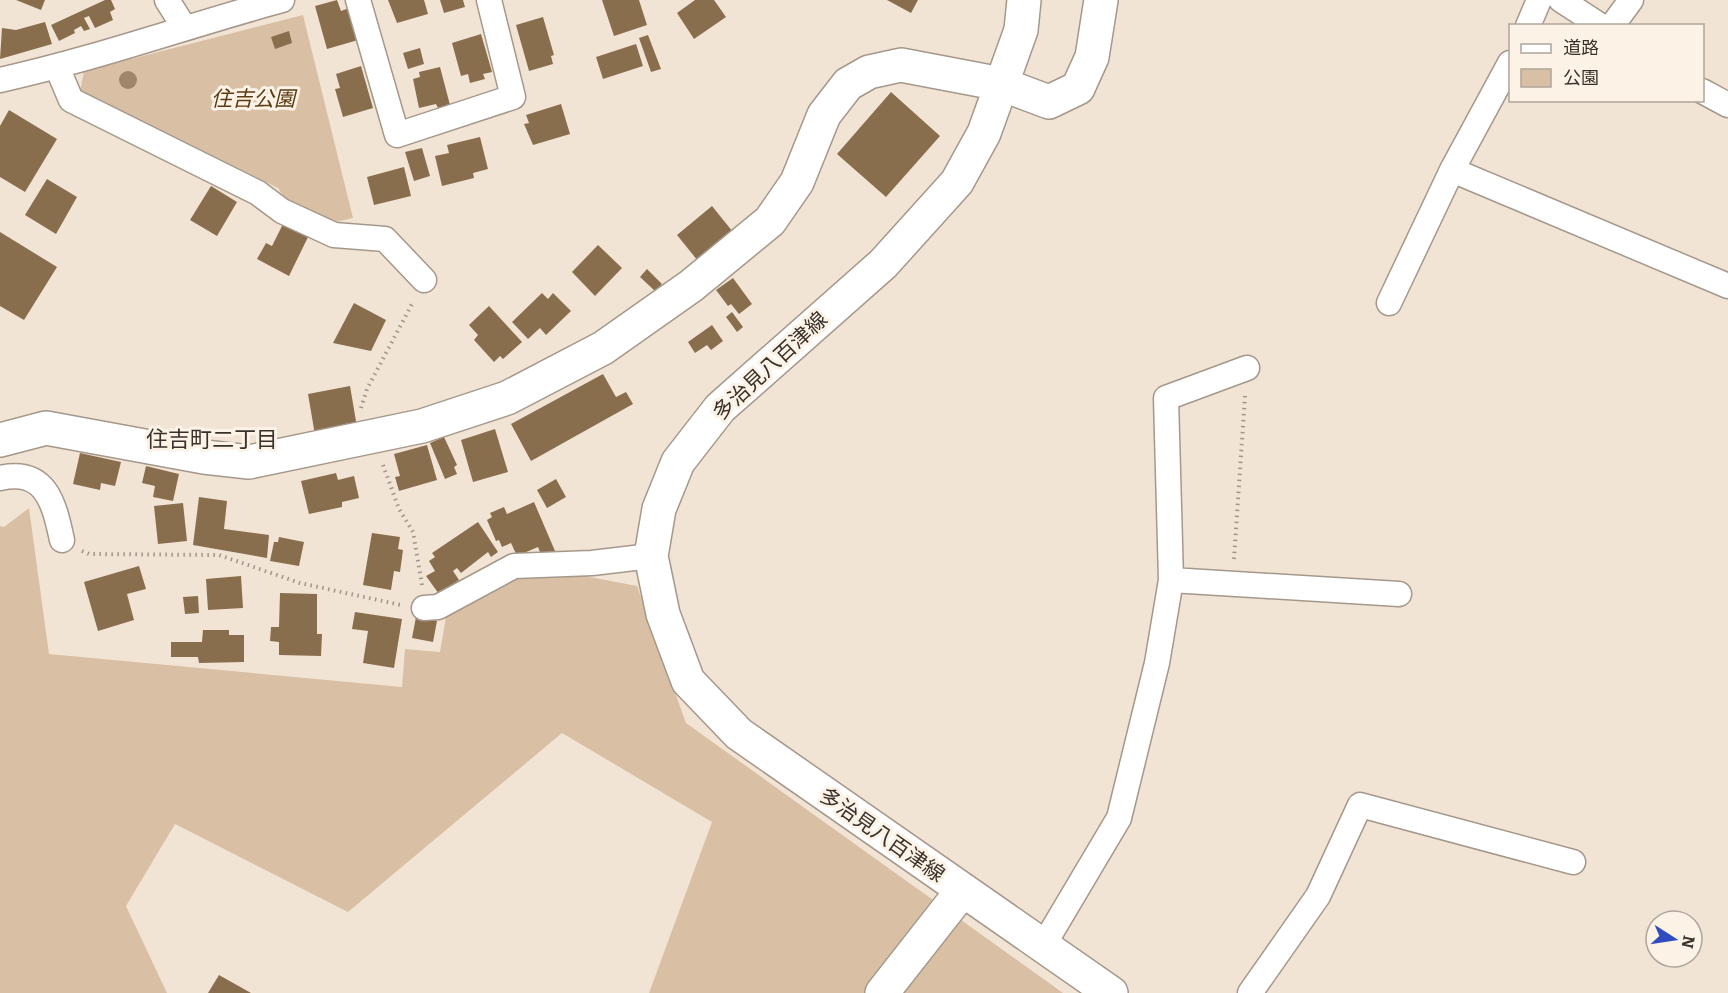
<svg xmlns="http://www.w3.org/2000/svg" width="1728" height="993" font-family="Bitter,'Noto Sans JP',serif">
  <rect width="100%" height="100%" fill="#f2e4d5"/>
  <path fill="#d9c0a4" d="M303,15l50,203 -17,4 -48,-18 -10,-16 -198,-97 4,-20z
    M29,508l20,146 353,33 3,-38 35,3 6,-35 73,-42 55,-1 63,12 49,137 377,270h-414l63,-171 -150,-89 -214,179 -173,-88 -49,82 41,87h-167v-467l4,1z"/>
  <path fill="#896e4e" d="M16,0h29l-4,10z
    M105,0h6l4,9 -5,3 3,8 -18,8 -6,-12 -5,2 6,11 -6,2 -3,-5 -7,4 1,3 -16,8 -8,-16z
    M337,0l4,11 8,-3 9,32 -31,9 -12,-43z
    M388,0h36l4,14 -31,9z
    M440,0h23l2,7 -21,6z
    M602,0h37l8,25 -33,11z
    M695,0h19l12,17 -32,22 -17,-26z
    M887,0h31l-7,13z
    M543,17l11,38 -3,1 2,8 -24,7 -13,-46z
    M45,22l7,22 -52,15 2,-31 14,2z
    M289,31l3,12 -17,6 -4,-12z
    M481,34l11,38 -9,2 2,5 -15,4 -2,-9 -7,2 -9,-33z
    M648,35l13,34 -10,3 -12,-34z
    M636,44l7,22 -40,13 -7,-22z
    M420,48l4,16 -16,5 -5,-16z
    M361,66l12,42 -30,9 -8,-28 5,-1 -4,-14z
    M440,67l10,38 -12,3 -2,-4 -17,4 -6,-29 7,-2 -1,-5z
    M891,92l49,44 -54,61 -49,-43z
    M561,104l9,30 -37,11 -9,-21 5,-1 -3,-8z
    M9,110l48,29 -32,53 -25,-15v-51z
    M480,137l8,32 -15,4 1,5 -32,8 -7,-30 14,-3 -2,-8z
    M422,148l8,28 -16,5 -9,-29z
    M404,167l7,29 -37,9 -7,-28z
    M47,179l30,18 -21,37 -31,-19z
    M211,186l26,16 -20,34 -27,-16z
    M712,206l21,26 -35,29 -21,-26z
    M283,224l25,13 -19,39 -32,-17 9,-16 6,3z
    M0,232l57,35 -33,53 -24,-14z
    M598,245l24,23 -27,28 -23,-24z
    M647,269l15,15 -7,7 -15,-14z
    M733,278l19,26 -13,10 -8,-10 -3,2 -12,-16z
    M542,293l6,6 5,-6 18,18 -25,24 -6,-7 -12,11 -16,-17z
    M354,303l32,17 -15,31 -38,-8z
    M489,306l33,36 -19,17 -3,-3 -6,6 -20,-22 4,-5 -9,-10z
    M732,312l11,15 -6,5 -11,-15z
    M712,325l11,16 -12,9 -4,-5 -12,8 -7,-11z
    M603,374l13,23 10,-5 7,12 -102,57 -20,-37z
    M350,386l7,41 -42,8 -7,-41z
    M495,429l13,43 -35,10 -12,-42z
    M444,437l13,28 -3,2 3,7 -12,5 -15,-36z
    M427,445l10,35 -38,11 -4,-14 5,-1 -6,-22z
    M80,453l41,9 -6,24 -14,-3 -1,7 -27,-6z
    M146,466l33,8 -6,27 -20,-4 2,-11 -13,-3z
    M336,473l2,7 16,-4 5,22 -17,4v5l-33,7 -8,-33z
    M556,479l10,18 -19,11 -10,-18z
    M199,497l28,4 -3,28 45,6 -2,23 -74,-13z
    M534,502l21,49 -13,6 -4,-10 -21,9 -6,-13 -9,4 -3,-7 -3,1 -9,-21 5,-3 -2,-4 14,-6 3,7z
    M183,503l4,38 -29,3 -4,-38z
    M478,522l20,30 -7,5 -3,-5 -27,21 -4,-5 -4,3 6,9 -20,14 -13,-18 9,-5 -6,-10 6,-4 -3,-4z
    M372,533l28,4 -2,12 5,1 -3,22 -6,-1 -3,19 -28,-5z
    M279,537l25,5 -5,24 -29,-5 4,-19h4z
    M139,566l7,23 -19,5 7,26 -36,11 -14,-49z
    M241,576l2,32 -35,2 -2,-31z
    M280,593l37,1v40h5l-1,22 -42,-1v-13l-9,-1 1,-14h8z
    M198,596l1,17 -14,1 -2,-17z
    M355,612l47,7 -8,49 -31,-5 5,-32 -16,-2z
    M416,617l21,4 -4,21 -21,-4z
    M203,630h26v5h15v27l-45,1 -1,-6h-27v-15h31z
    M219,975l32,18h-43z"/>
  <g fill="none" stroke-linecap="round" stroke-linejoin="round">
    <defs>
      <path id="street" d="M167,0l17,27
        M358,0l39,135 116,-38 -24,-97
        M1561,0l40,26
        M1528,26l11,-26
        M1612,26l19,-26
        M57,67l14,33 187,93 24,18 52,24 51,4 39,41
        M0,80c95,-21 187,-54 282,-80
        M1702,91l26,14
        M1452,170l276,116
        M1389,303l63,-133 58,-107
        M0,478c46,-10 54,25 62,62
        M1171,580l228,14
        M424,608l14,-1 76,-41 78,-3 59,-7
        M1043,946l76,-128 38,-155 14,-83 -5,-182 81,-30
        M1250,993l68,-97 42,-91 213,57"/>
      <path id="secondary" d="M1024,0l-3,30 -37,103 -27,49 -74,82 -163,144 -42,54 -19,47 -8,47 12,58 25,67 51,53 372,259
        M0,440l46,-12 158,29 45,5 173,-36 85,-28 96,-50 88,-62 79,-65 27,-39 27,-67 24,-31 21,-12 32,-7 100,19 48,18 29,-14 14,-31 9,-57
        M882,993l80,-102"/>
    </defs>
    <use href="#street" stroke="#a5988a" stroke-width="27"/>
    <use href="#secondary" stroke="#a5988a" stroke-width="36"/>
    <path stroke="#9f958a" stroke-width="4" stroke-dasharray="1.5 4.5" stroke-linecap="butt" d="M361,408l6,-19 46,-87
      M383,465l16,44 14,23 9,53
      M82,551l7,3 130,1 81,28 101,22
      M1234,559l11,-163"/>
    <use href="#street" stroke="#fff" stroke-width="24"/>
    <use href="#secondary" stroke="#fff" stroke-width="33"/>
  </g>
  <circle fill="#9e876a" cx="128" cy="80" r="9"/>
  <g text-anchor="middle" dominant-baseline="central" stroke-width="6" stroke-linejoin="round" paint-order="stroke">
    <g font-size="21" font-style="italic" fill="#5a3b13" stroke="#fdf2e6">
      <text x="253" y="99">住吉公園</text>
    </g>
    <g font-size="21" fill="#37322c" stroke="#fdf2e6">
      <text transform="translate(770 366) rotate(-43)">多治見八百津線</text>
      <text transform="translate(882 835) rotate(35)">多治見八百津線</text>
    </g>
    <g font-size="22" fill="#37322c" stroke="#fdf2e6">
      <text x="212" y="439">住吉町二丁目</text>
    </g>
  </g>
  <rect x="1509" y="24" width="195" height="78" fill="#fdf2e6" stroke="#aea59c" stroke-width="1.5"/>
  <rect x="1521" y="44" width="30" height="9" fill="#ffffff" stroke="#aea59c" stroke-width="1.5"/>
  <text x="1563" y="54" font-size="18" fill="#37322c">道路</text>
  <rect x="1521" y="69" width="30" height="18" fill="#d9c0a4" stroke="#aea59c" stroke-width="1.5"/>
  <text x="1563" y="84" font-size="18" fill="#37322c">公園</text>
  <g transform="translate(1674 939) rotate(102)"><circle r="28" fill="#fdf2e6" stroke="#aea59c" stroke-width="1.5"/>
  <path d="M0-4.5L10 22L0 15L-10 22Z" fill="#304cbd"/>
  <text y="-9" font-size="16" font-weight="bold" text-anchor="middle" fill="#37322c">N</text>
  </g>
</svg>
